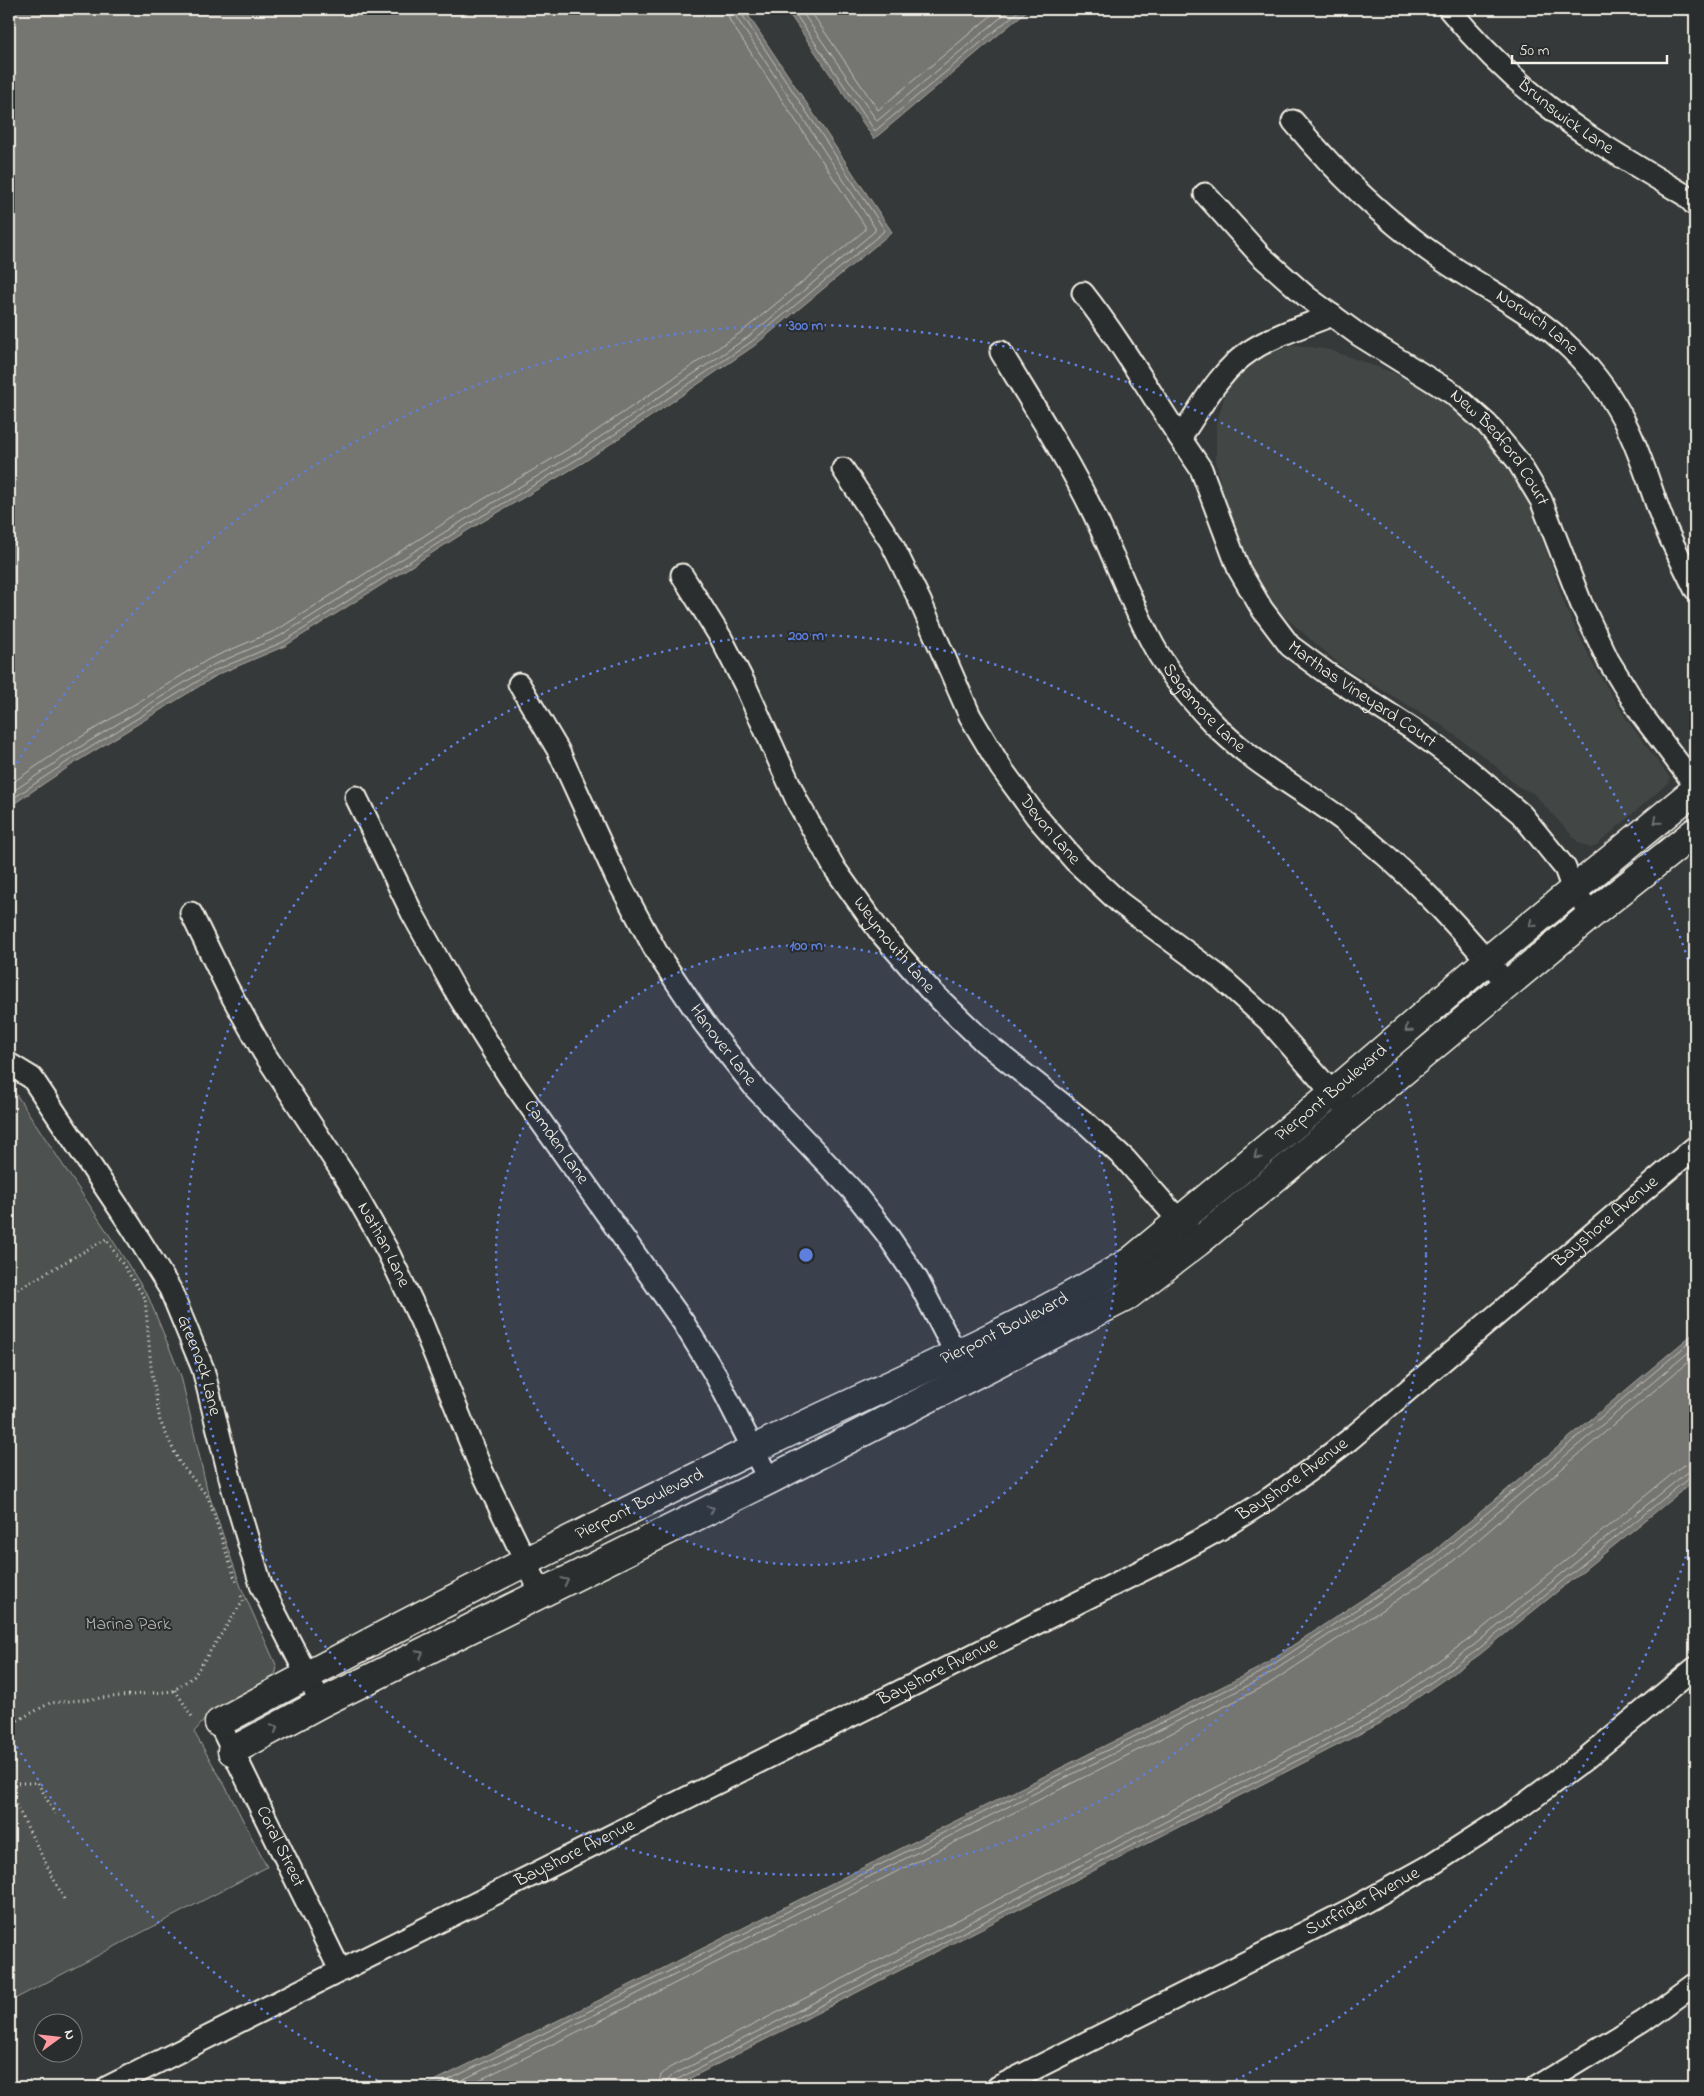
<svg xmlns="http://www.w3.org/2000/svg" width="1704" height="2096" font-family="'Indie Flower',sans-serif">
  <rect width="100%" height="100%" fill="#363939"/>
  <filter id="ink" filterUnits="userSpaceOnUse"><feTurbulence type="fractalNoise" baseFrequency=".02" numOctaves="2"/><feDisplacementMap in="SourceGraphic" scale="10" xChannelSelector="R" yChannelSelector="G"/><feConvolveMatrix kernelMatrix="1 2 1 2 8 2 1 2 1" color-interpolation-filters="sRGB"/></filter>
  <g filter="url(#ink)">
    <path fill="#434645" d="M1296,345l34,5 64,23 45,25 37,27 29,36 24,40 37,107 28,58 33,54 43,58 -2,5 -71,62 -7,3 -12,-6 -45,-49 -16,-7 -26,-24 -54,-40 -94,-55 -63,-54 -30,-43 -25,-64 -9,-46v-35l11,-37 17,-18 23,-16z"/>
    <path fill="#4e514f" stroke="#a1a19c" d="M10,1085l98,148 40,63 33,80 26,113 34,98 36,80 -3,13 -62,31 -18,21 34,59 39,76 -258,135z"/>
    <path fill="#757572" stroke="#a8a7a1" d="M9,9h735l148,223 -138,114 -170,116 -114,67 -185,117 -66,28 -146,90 -64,43z
      M786,9h243l-155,130z
      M1695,1332v148l-216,175 -98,68 -708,364h-251l196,-96 639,-322 171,-113z"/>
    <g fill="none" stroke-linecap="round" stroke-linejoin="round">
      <path stroke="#c1bfb9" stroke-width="1" d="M792,9l83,122 146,-122
        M800,9l77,112 134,-112
        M809,9l69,101 121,-101
        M9,785l54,-37 146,-89 68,-29 183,-117 114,-67 169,-115 122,-101v-4l-135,-205 -4,-12
        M9,794l58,-39 146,-90 67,-29 184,-116 114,-68 170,-115 127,-106v-3l-139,-211 -2,-8
        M9,801l61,-41 146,-90 67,-28 184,-117 114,-68 170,-115 132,-110 1,-3 -143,-216 -1,-4
        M434,2087l186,-91 640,-323 171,-113 264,-222
        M448,2087l175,-86 640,-323 172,-113 260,-218
        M465,2087l161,-79 641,-323 173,-113 255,-216
        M658,2087l3,-12 8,-7 702,-360 97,-68 214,-174 13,-4
        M666,2087l1,-6 6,-6 702,-361 98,-68 213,-173 9,-3
        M672,2087l4,-7 702,-361 98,-68 214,-174 5,-1"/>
      <defs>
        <g id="street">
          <path id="s1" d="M1449,9c40,49 89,93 141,128 31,20 63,39 95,58l10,10"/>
          <path id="s2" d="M1293,121c44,53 92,100 149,139 44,30 92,52 130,90 22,22 43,51 56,79 16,33 25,69 39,102 9,20 19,39 28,58"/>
          <path id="s3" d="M1205,194l55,61 47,42 52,38 93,58 35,31 30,36 24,40 40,103 27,57 34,55 53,70"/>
          <path d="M1083,293c36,46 65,96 97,145"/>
          <path id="s4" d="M1332,315c-27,11 -58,20 -82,36 -31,20 -50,58 -70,87l21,31 38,101 23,39 28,37 38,28 89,58 52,38 52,44 44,54 8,22 19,24"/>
          <path id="s5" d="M1001,352c32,53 66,106 93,162 19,40 34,81 54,121 15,31 40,62 64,87 38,40 88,66 132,99 65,50 112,102 164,164"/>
          <path id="s6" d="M843,469l48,73 29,59 50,115 31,52 35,48 39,45 44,41 101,75 49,44 83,94"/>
          <path id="s7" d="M682,575l39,63 24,47 53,118 37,66 45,63 49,57 55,53 102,81 39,36 65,74"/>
          <path id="s8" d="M519,684l39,66 59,129 40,74 47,70 52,66 96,101 34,43 31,46 46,88"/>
          <path id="s9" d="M356,797l56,116 47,84 51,81 173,244 33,54 53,104"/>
          <path id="s10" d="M191,913l37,76 36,64 84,128 39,69 34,71 61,150 59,122"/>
          <path id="s11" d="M9,1064l23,14 99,148 39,63 33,80 29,117 29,99 60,118"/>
          <path id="s12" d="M219,1723l121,247"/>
          <path id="s13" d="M108,2087l1063,-531 51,-28 48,-30 41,-29 38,-29 346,-293"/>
          <path id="s14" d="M998,2087l352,-177 78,-43 87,-56 69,-51 111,-92"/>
          <path d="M1537,2087l106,-65 52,-38"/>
        </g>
        <g id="secondary">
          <path id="s15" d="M219,1723c176,-96 355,-187 535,-274 126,-61 257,-115 377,-188l202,-168 155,-133 207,-170"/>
          <path d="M232,1751l89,-48 448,-223 357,-183 72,-55 394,-328 103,-82"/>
        </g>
      </defs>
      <use href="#street" stroke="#f4f1e8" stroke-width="25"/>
      <use href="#secondary" stroke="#f4f1e8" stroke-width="31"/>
      <path stroke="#f4f1e8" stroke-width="3" stroke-dasharray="1 4" stroke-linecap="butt" d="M9,1294l97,-55 39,59 6,68 9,55 19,41 29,35 29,88
        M175,1690l18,28
        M9,1725l41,-22 123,-12 21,-15 49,-75 -3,-8
        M9,1786l4,-3h25l17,31
        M9,1791l56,110"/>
      <use href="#street" stroke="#2a2d2e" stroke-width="21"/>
      <use href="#secondary" stroke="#2a2d2e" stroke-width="28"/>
    </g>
    <defs><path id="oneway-chevron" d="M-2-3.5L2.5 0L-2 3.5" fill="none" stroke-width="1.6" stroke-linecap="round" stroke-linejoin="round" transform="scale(1.25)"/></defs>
    <g stroke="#71726f">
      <use href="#oneway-chevron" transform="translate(1657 821) rotate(141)"/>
      <use href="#oneway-chevron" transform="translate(1532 924) rotate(141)"/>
      <use href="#oneway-chevron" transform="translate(1408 1029) rotate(139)"/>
      <use href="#oneway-chevron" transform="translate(1257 1156) rotate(140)"/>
      <use href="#oneway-chevron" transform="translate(711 1509) rotate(-26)"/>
      <use href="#oneway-chevron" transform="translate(565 1581) rotate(-26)"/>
      <use href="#oneway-chevron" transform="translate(420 1654) rotate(-27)"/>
      <use href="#oneway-chevron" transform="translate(275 1728) rotate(-28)"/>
    </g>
  </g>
  <circle cx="806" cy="1255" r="310" fill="#5e7fdd" fill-opacity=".12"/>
  <g fill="none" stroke="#5e7fdd" stroke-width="2.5" stroke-dasharray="2.5 5">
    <circle cx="806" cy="1255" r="310"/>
    <circle cx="806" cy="1255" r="620"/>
    <path d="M1693 1535A930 930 0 0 1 1228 2084M384 2084A930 930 0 0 1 9 1734M9 776A930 930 0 0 1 1693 975"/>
  </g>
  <g text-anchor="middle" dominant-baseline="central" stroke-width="4" stroke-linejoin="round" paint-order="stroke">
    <g font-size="18" fill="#f4f1e8" stroke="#2a2d2e">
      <text stroke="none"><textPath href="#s1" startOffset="159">Brunswick Lane</textPath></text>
      <text stroke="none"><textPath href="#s2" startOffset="318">Norwich Lane</textPath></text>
      <text stroke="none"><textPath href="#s3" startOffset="392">New Bedford Court</textPath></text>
      <text stroke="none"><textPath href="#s4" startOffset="526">Marthas Vineyard Court</textPath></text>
      <text stroke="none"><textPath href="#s5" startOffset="412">Sagamore Lane</textPath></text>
      <text stroke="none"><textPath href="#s6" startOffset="418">Devon Lane</textPath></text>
      <text stroke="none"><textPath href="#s7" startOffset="428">Weymouth Lane</textPath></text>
      <text stroke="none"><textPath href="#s8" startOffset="416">Hanover Lane</textPath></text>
      <text stroke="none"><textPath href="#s15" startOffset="1284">Pierpont Boulevard</textPath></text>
      <text stroke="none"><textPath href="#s9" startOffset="400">Camden Lane</textPath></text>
      <text stroke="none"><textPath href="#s13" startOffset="1738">Bayshore Avenue</textPath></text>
      <text stroke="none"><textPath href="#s10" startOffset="384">Nathan Lane</textPath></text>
      <text stroke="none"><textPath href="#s15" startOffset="879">Pierpont Boulevard</textPath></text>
      <text stroke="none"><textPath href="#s11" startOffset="361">Greenock Lane</textPath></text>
      <text stroke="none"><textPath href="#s13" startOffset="1332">Bayshore Avenue</textPath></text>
      <text stroke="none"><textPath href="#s15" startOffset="474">Pierpont Boulevard</textPath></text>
      <text stroke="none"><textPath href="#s13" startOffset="928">Bayshore Avenue</textPath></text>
      <text stroke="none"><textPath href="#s12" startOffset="138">Coral Street</textPath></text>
      <text stroke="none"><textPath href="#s13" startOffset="522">Bayshore Avenue</textPath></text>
      <text stroke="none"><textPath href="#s14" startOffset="409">Surfrider Avenue</textPath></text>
    </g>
    <g font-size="18" fill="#bab9b2" stroke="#2a2d2e">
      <text x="128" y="1625">Marina Park</text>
    </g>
  </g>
  <circle cx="806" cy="1255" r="8" fill="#5e7fdd" stroke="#2a2d2e" stroke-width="2.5"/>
  <g font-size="15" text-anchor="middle" font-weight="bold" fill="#5e7fdd" stroke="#2a2d2e" stroke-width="4" stroke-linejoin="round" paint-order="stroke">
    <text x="806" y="330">300 m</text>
    <text x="806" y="640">200 m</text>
    <text x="806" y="950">100 m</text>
  </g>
  <rect width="1704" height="2096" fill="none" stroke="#2a2d2e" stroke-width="30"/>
  <rect x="15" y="15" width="1674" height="2066" fill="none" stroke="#f4f1e8" stroke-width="2" filter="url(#ink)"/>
  <g transform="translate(58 2038) rotate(75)"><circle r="24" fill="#2a2d2e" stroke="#7b7b78"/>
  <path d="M0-4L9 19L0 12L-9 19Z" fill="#ff9aa2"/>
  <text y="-8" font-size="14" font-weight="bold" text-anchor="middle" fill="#f4f1e8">N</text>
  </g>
  <path d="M1512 55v8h155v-8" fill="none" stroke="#f4f1e8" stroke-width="2.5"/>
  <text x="1519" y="55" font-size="15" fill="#f4f1e8" stroke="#2a2d2e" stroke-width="4" paint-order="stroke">50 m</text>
</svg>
